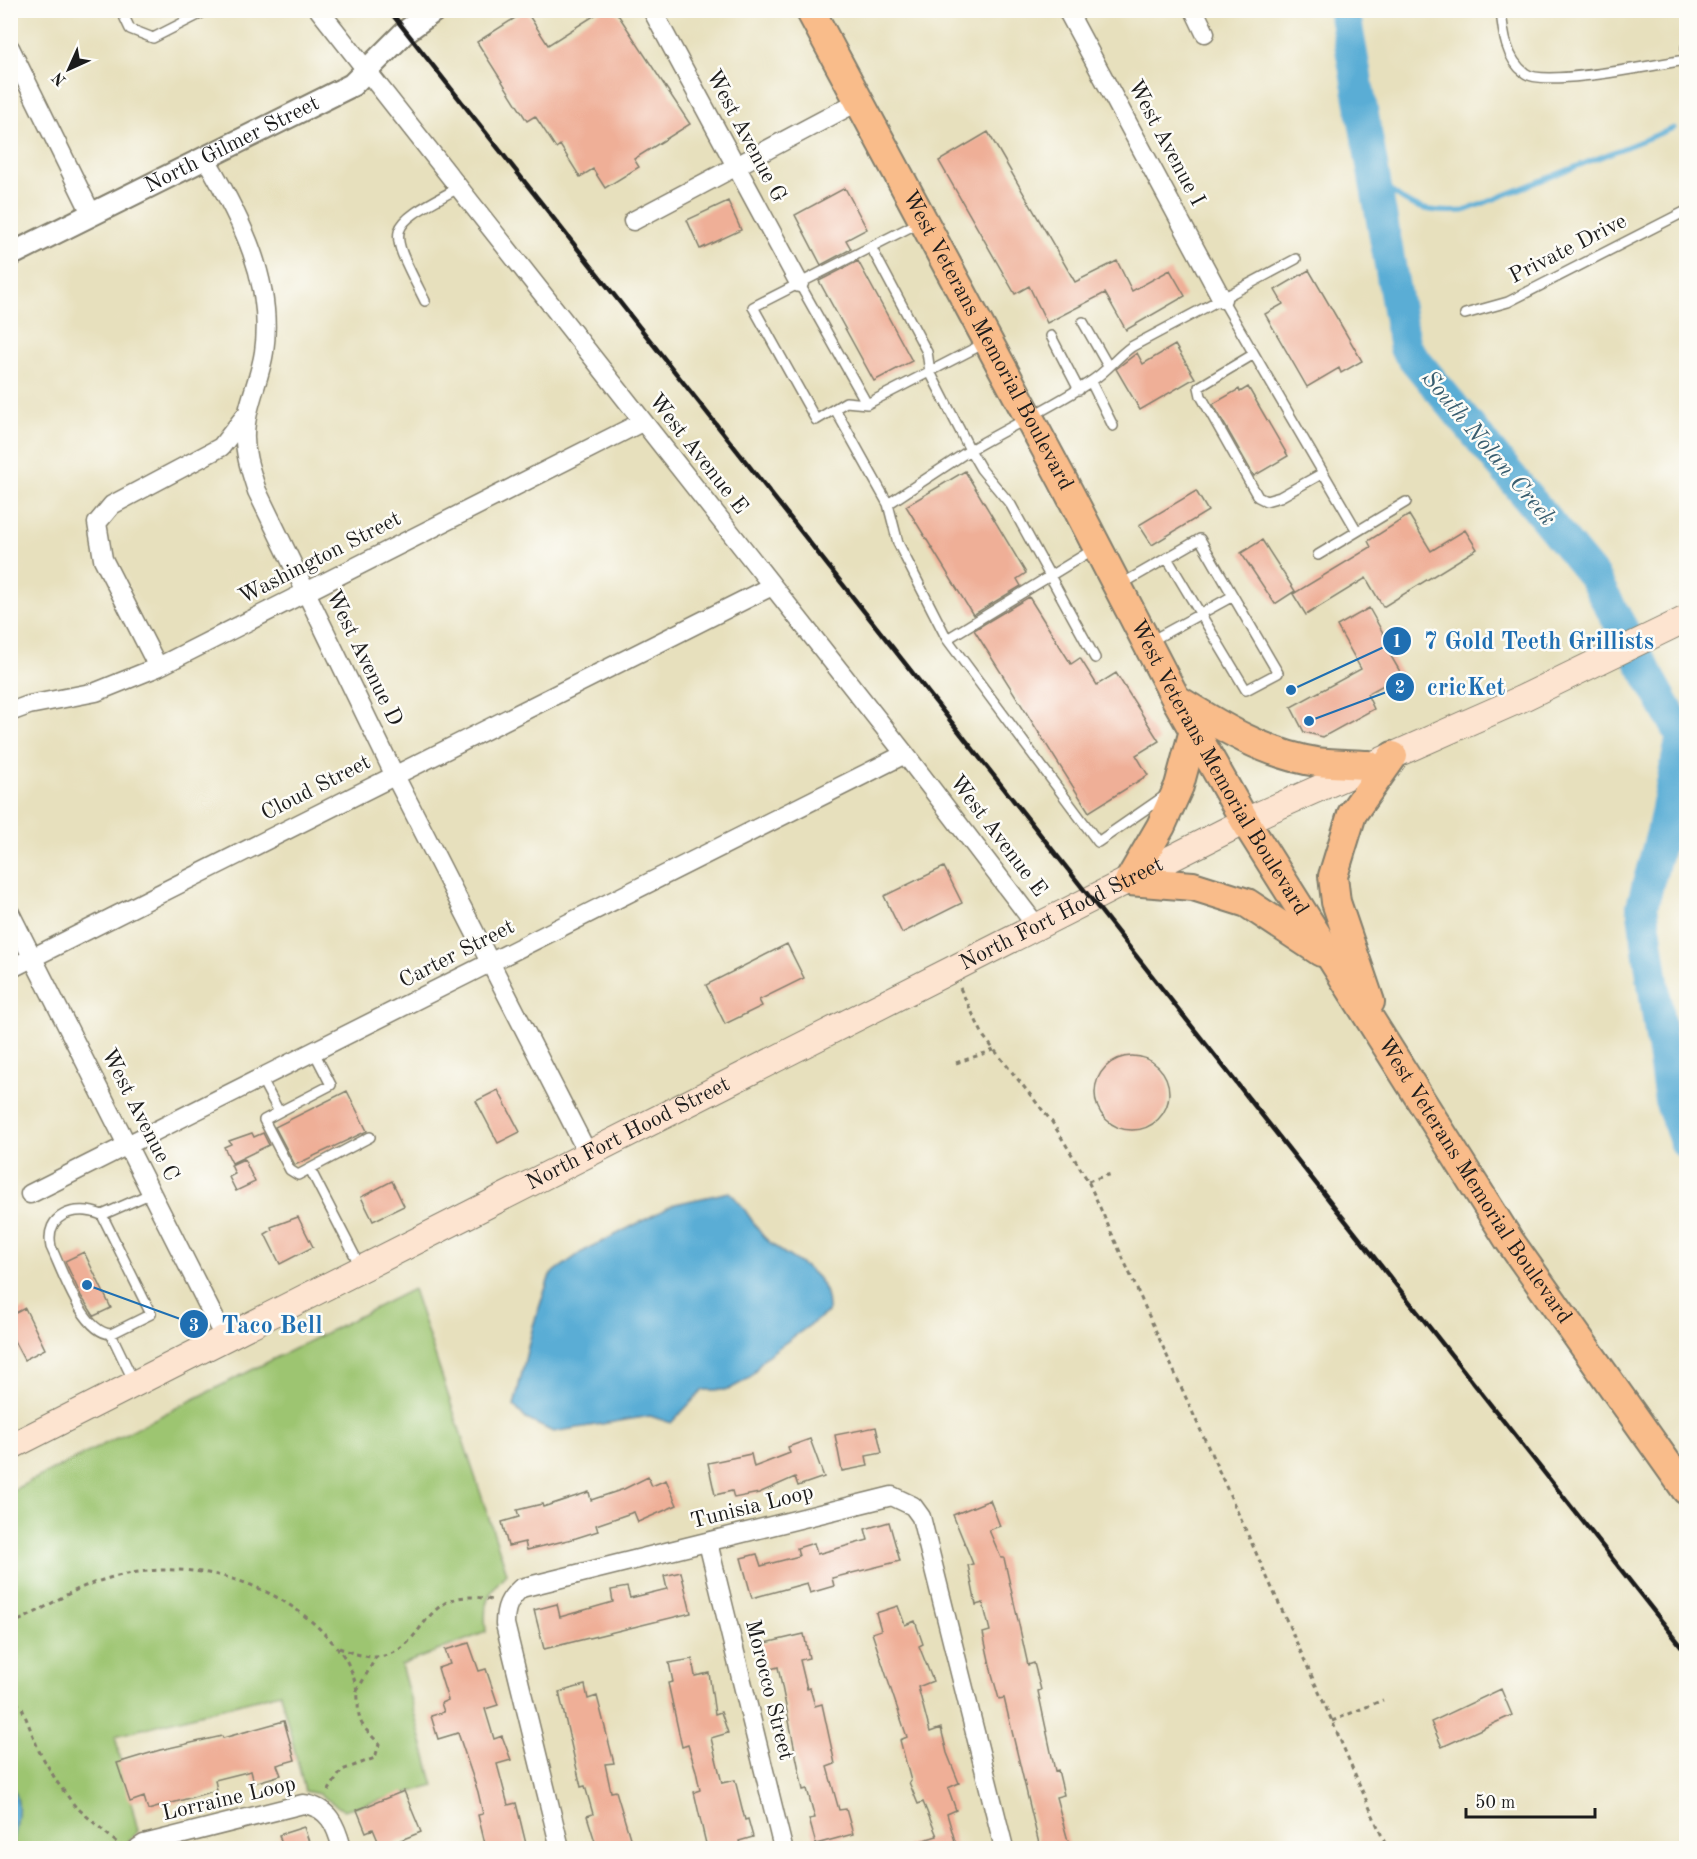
<svg xmlns="http://www.w3.org/2000/svg" width="1697" height="1859" font-family="'Old Standard TT',serif">
  <rect width="100%" height="100%" fill="#fdfcf7"/>
  <filter id="ink" filterUnits="userSpaceOnUse"><feTurbulence type="fractalNoise" baseFrequency=".0167" numOctaves="2"/><feDisplacementMap in="SourceGraphic" scale="12" xChannelSelector="R" yChannelSelector="G"/><feConvolveMatrix kernelMatrix="1 2 1 2 8 2 1 2 1" color-interpolation-filters="sRGB"/></filter>
  <filter id="wash" filterUnits="userSpaceOnUse"><feTurbulence type="fractalNoise" baseFrequency=".008" numOctaves="4" result="noise"/><feDisplacementMap in="SourceGraphic" scale="24" xChannelSelector="R" yChannelSelector="G"/><feGaussianBlur stdDeviation="1.35" result="paint"/><feColorMatrix in="noise" values="0 0 0 0 0 0 0 0 0 0 0 0 0 0 0 0 0 1.4 0 .05"/><feComposite in="paint" operator="in"/></filter>
  <g filter="url(#wash)">
    <rect width="100%" height="100%" fill="#e7e0bd"/>
    <path fill="#9dc571" stroke="#5c7046" stroke-width="1.5" d="M413,1289l94,284c-20,20 -24,30 -21,59l-85,33 33,121 -91,24 -24,-16 -14,-3 -25,-98 -165,43 23,95 -16,17h-111v-357z"/>
    <path fill="#5aadd5" stroke="#3b6478" stroke-width="1.5" d="M729,1192c17,15 21,28 34,44 25,28 67,30 65,76l-64,46 -14,20 -22,12h-25l-32,33 -21,-7 -97,16 -27,-13 -12,-13 19,-80 17,-51 32,-23 93,-48z
      M10,1783c15,19 6,44 2,65z"/>
    <g fill="none" stroke-linecap="round" stroke-linejoin="round">
      <path stroke="#5aadd5" stroke-width="5" d="M1374,175c29,30 47,39 90,36l210,-83"/>
      <path stroke="#5aadd5" stroke-width="32" d="M1344,10l61,338 188,228 89,160 -20,97 -20,73 28,195 16,42"/>
    </g>
    <g id="blocks">
      <path fill="#efaf97" d="M603,10h12l75,114 -56,35 5,8 -34,21 -12,-19 -13,8 -20,-32 -4,3 -21,-32 -8,5 -50,-79 49,-31 22,34z
        M988,132l87,150 42,-21 15,30 38,-21 15,26 -59,34 -21,-37 -58,30 -18,-37 -14,8 -76,-133z
        M845,188l22,41 -21,11 5,9 -30,16 -26,-50z
        M728,201l13,29 -41,19 -13,-29z
        M858,261l54,100 -38,20 -55,-100z
        M1309,270l53,91 -21,12 -2,-5 -32,19 -42,-73 18,-10 -8,-14z
        M1175,345l20,33 -55,32 -24,-41 21,-16 6,11z
        M1248,387l40,69 -34,20 -41,-72 26,-15 1,3z
        M965,471l61,102 -9,6 4,7 -48,29 -67,-109z
        M1196,491l12,20 -56,34 -13,-20z
        M1409,515l22,36 34,-21 12,19 -94,58 -17,-29 -60,37 -13,-21 78,-47 -3,-6z
        M1262,540l33,51 -20,13 -34,-51z
        M1029,597l42,67 9,-6 17,27 19,-12 43,68 -23,14 12,20 -59,37 -115,-182z
        M1369,608l23,41 -4,2 14,24 -35,19 7,15 -51,28 -19,-5 -13,-25 70,-38 -24,-43z
        M944,867l18,36 -60,30 -18,-37z
        M787,944l17,34 -45,22 3,6 -37,18 -19,-39z
        M1095 1093a37 37 0 1 1 74 0a37 37 0 1 1-74 0Z
        M498,1090l22,42 -22,11 -22,-42z
        M347,1091l20,40 -72,34 -20,-38z
        M252,1133l2,4 9,-4 6,12 -37,18 -8,-16 7,-3 -2,-3z
        M244,1159l11,23 -19,9 -7,-14 6,-3 -4,-9z
        M392,1181l12,25 -31,15 -12,-24z
        M298,1217l15,30 -33,17 -15,-30 7,-4 -1,-3z
        M84,1252l27,56 -17,8 -13,-20 -16,-35z
        M25,1308l20,41 -21,11 -14,-27v-17z
        M876,1427l6,26 -16,3 2,10 -26,5 -7,-36z
        M810,1439l14,38 -26,9 -3,-9 -36,16 -25,5 -2,-7 -17,4 -7,-32 43,-9 3,13 36,-14 -2,-6z
        M648,1477l4,9 14,-6 11,25 -39,17 -4,-10 -38,13 2,6 -22,7 -49,12 -2,-8 -17,4 -6,-24 17,-5 -2,-7 25,-6 1,3 46,-15 2,8 33,-11z
        M990,1500l10,26 -11,4 12,28h3l24,107 6,-2 7,27 -3,1 17,80 3,-1 6,25 -8,2 14,51h-30l-36,-150 -5,1 -7,-25 -9,-41 7,-2 -7,-28 -7,2 -8,-40 5,-1 -20,-49z
        M889,1522l11,39 -68,17 2,8 -24,7 -3,-10 -55,15 -11,-40 16,-4 4,12 38,-10 -2,-8 17,-5 3,11 51,-14 -3,-11z
        M681,1572l10,41 -147,36 -10,-39 23,-6 3,13 53,-15 -2,-12 16,-3 3,11 37,-9 -3,-13z
        M898,1606l7,19 10,-4 8,23 -4,2 14,35 -15,6 12,45 11,-4 6,25 12,30 -11,5 8,22 -9,4 10,34h-50v-3l30,-9 -14,-34 -5,2 -9,-22 2,-1 -11,-41 7,-3 -35,-104 9,-3 -5,-17z
        M804,1634l5,24 -9,2 7,29 3,-1 5,18 7,-2 13,60 -8,3 12,43 7,-1 7,25 -37,10 -7,-25 6,-1 -8,-29 -4,1 -25,-123 -11,3 -6,-26z
        M469,1643l10,28 7,-2 12,36 -13,4 9,30 8,-3 9,24 -14,4 11,41 8,-2 11,45h-41l-8,-33 5,-1 -5,-22 -20,-59 -20,6 -7,-23 13,-4 -3,-9 7,-3 -10,-32 12,-4 -5,-14z
        M692,1659l3,17 14,-3 6,41 6,-2 7,21 -17,5 11,45 13,-3 10,40 3,-1 5,18 -14,4 2,7h-34l-4,-17 -9,-39 6,-2 -4,-19 -8,-26 -6,2 -14,-64 5,-1 -4,-19z
        M585,1685l3,14 9,-3 17,67 -9,1 6,28 5,-1 17,57h-36l-10,-32 6,-2 -8,-28 -4,1 -22,-95z
        M1501,1689l11,26 -70,32 -11,-25z
        M284,1721l11,39 -18,5 4,10 -27,8 -3,-12 -36,9 2,10 -69,20 -4,-13 -14,5 -13,-39 43,-13 62,-14 1,2z
        M404,1791l17,41 -40,16 -8,-19 -7,3 -9,-22z
        M304,1827l7,21h-28l-4,-13z"/>
    </g>
  </g>
  <g filter="url(#ink)">
    <use href="#blocks" fill-opacity="0" stroke="#827e6c" stroke-width="1.5"/>
    <g fill="none" stroke-linecap="round" stroke-linejoin="round">
      <defs>
        <path id="service" d="M121,10l9,19 23,9 55,-28
          M1501,10c2,23 5,49 24,63 18,15 133,-9 160,-13
          M1686,47v30
          M920,222l-167,85 63,113 30,-18 21,2 118,-61
          M871,247l56,105 3,20 40,78 -82,54
          M799,283l68,121
          M1222,299l135,232
          M425,301c-39,-78 -41,-72 35,-114
          M1465,314l43,-12 178,-91
          M1083,322l25,44
          M1051,336l28,54
          M1254,354l-55,33 2,9 57,101 8,4 14,-4 43,-24
          M1091,382l22,44
          M835,409l53,95 10,39 49,96
          M1094,549l-147,90 151,203 68,-47
          M1318,555l88,-53
          M1120,585l47,-27
          M1149,642l84,-46 -33,-57 -33,19 79,132 32,-17 -45,-77
          M1095,658l-84,-153 -30,-36 -11,-19c41,-24 84,-44 123,-70 14,-9 24,-23 38,-33l165,-88
          M261,1078l18,34 52,-27 -17,-33
          M279,1112l-15,8 26,50 8,5 72,-38
          M310,1169l51,99
          M102,1215c-26,-11 -58,-1 -51,32 11,23 32,86 60,87
          M134,1382l-23,-48 40,-20 -49,-99 50,-22"/>
        <path id="minor" d="M319,10l586,744 133,174
          M652,10l147,273
          M1067,10l155,289
          M1194,10l11,23
          M10,48l82,167
          M206,159c35,60 68,123 58,193 -4,28 -18,53 -19,81 -1,20 6,39 12,58l138,285 194,380
          M633,221l226,-120
          M158,667l-55,-108 -6,-36 15,-18 109,-58 24,-31
          M10,712l19,-7 67,-13 62,-25 484,-245
          M10,913l215,426
          M10,969l762,-383
          M30,1194l875,-440
          M708,1543l75,305
          M138,1848l6,-4 159,-40c26,3 33,22 39,44
          M560,1848l-55,-224c0,-17 4,-25 16,-36l371,-92 21,10 8,11 83,331"/>
        <g id="tertiary">
          <path id="s1" d="M10,255l342,-170 53,-53 30,-22"/>
        </g>
        <g id="secondary">
          <path id="s2" d="M10,1447l1235,-626 276,-122 165,-80"/>
        </g>
        <g id="primary">
          <path id="s3" d="M810,10l252,469 114,220 69,122 264,419 177,250"/>
          <path d="M1178,700c42,26 89,55 139,62 17,2 35,2 51,3"/>
          <path d="M1194,730l-15,56 -18,40 -32,55 64,5 54,17 74,49"/>
          <path d="M1370,1002l-34,-100 -3,-26 19,-62 41,-58"/>
        </g>
      </defs>
      <use href="#service" stroke="#827e6c" stroke-width="12"/>
      <use href="#minor" stroke="#827e6c" stroke-width="21"/>
      <use href="#tertiary" stroke="#827e6c" stroke-width="26"/>
      <use href="#secondary" stroke="#827e6c" stroke-width="28"/>
      <use href="#primary" stroke="#827e6c" stroke-width="32"/>
      <path stroke="#827e6c" stroke-width="3" stroke-dasharray="4.5 4.5" stroke-linecap="butt" d="M960,988l24,49 68,85 36,59 244,540 55,127
        M956,1063l38,-13
        M1088,1181l23,-7
        M10,1624c28,-10 51,-29 78,-39 89,-34 191,-10 251,65 9,10 16,28 18,41 2,9 0,19 3,28 2,9 13,17 19,25l-4,14 -33,12 -15,23
        M10,1637l6,-15
        M339,1648c11,4 24,9 36,9 52,-1 44,-76 116,-57
        M10,1686l1,11 11,11 17,43 18,31 18,24 47,41
        M357,1691l19,-34
        M1332,1721l51,-21"/>
      <use href="#service" stroke="#fff" stroke-width="9"/>
      <use href="#minor" stroke="#fff" stroke-width="18"/>
      <use href="#tertiary" stroke="#fff" stroke-width="22"/>
      <use href="#secondary" stroke="#fde4d0" stroke-width="26"/>
      <use href="#primary" stroke="#f9bc8a" stroke-width="28"/>
      <path stroke="#1c1c1c" stroke-width="4.5" d="M389,10l1297,1642"/>
    </g>
  </g>
  <g text-anchor="middle" dominant-baseline="central" stroke-width="5" stroke-linejoin="round" paint-order="stroke">
    <g font-size="22" fill="#1c1c1c" stroke="#fdfcf7">
      <text transform="translate(746 136) rotate(62)">West Avenue G</text>
      <text transform="translate(1166 143) rotate(62)">West Avenue I</text>
      <text stroke="none"><textPath href="#s1" startOffset="248">North Gilmer Street</textPath></text>
      <text transform="translate(1568 249) rotate(-27)">Private Drive</text>
      <text stroke="none"><textPath href="#s3" startOffset="375">West Veterans Memorial Boulevard</textPath></text>
      <text transform="translate(698 454) rotate(52)">West Avenue E</text>
      <text transform="translate(320 558) rotate(-27)">Washington Street</text>
      <text transform="translate(364 658) rotate(64)">West Avenue D</text>
      <text stroke="none"><textPath href="#s3" startOffset="861">West Veterans Memorial Boulevard</textPath></text>
      <text transform="translate(316 788) rotate(-27)">Cloud Street</text>
      <text transform="translate(998 836) rotate(53)">West Avenue E</text>
      <text stroke="none"><textPath href="#s2" startOffset="1179">North Fort Hood Street</textPath></text>
      <text transform="translate(457 954) rotate(-27)">Carter Street</text>
      <text transform="translate(140 1115) rotate(63)">West Avenue C</text>
      <text stroke="none"><textPath href="#s2" startOffset="693">North Fort Hood Street</textPath></text>
      <text stroke="none"><textPath href="#s3" startOffset="1347">West Veterans Memorial Boulevard</textPath></text>
      <text transform="translate(752 1507) rotate(-14)">Tunisia Loop</text>
      <text transform="translate(769 1690) rotate(76)">Morocco Street</text>
      <text transform="translate(229 1799) rotate(-13)">Lorraine Loop</text>
    </g>
    <g font-size="24" font-style="italic" fill="#385d6f" stroke="#fdfcf7">
      <text transform="translate(1488 449) rotate(50)">South Nolan Creek</text>
    </g>
  </g>
  <path fill="none" stroke="#1f6fb2" stroke-width="2" d="M1291 690L1397 641M1309 721L1400 687M87 1285L194 1324"/>
  <g fill="#1f6fb2" stroke="#fdfcf7" stroke-width="2">
    <circle cx="1291" cy="690" r="6"/>
    <circle cx="1309" cy="721" r="6"/>
    <circle cx="87" cy="1285" r="6"/>
    <circle cx="1397" cy="641" r="15"/>
    <circle cx="1400" cy="687" r="15"/>
    <circle cx="194" cy="1324" r="15"/>
  </g>
  <g font-size="18" text-anchor="middle" font-weight="bold" fill="#fff">
    <text x="1397" y="647">1</text>
    <text x="1400" y="693">2</text>
    <text x="194" y="1331">3</text>
  </g>
  <g font-size="24" text-anchor="middle" font-weight="bold" fill="#1f6fb2" stroke="#fdfcf7" stroke-width="5" stroke-linejoin="round" paint-order="stroke">
    <text x="1539" y="649">7 Gold Teeth Grillists</text>
    <text x="1466" y="695">cricKet</text>
    <text x="272" y="1333">Taco Bell</text>
  </g>
  <rect width="1697" height="1859" fill="none" stroke="#fdfcf7" stroke-width="36"/>
  <g transform="translate(69 69) rotate(225)" stroke="#fdfcf7" stroke-width="4.5" paint-order="stroke">
  <path d="M0-4.5L10 22L0 15L-10 22Z" fill="#1c1c1c"/>
  <text y="-9" font-size="16" font-weight="bold" text-anchor="middle" fill="#1c1c1c">N</text>
  </g>
  <path d="M1466 1808v9h129v-9" fill="none" stroke="#1c1c1c" stroke-width="3"/>
  <text x="1475" y="1808" font-size="18" fill="#1c1c1c" stroke="#fdfcf7" stroke-width="4.5" paint-order="stroke">50 m</text>
</svg>
